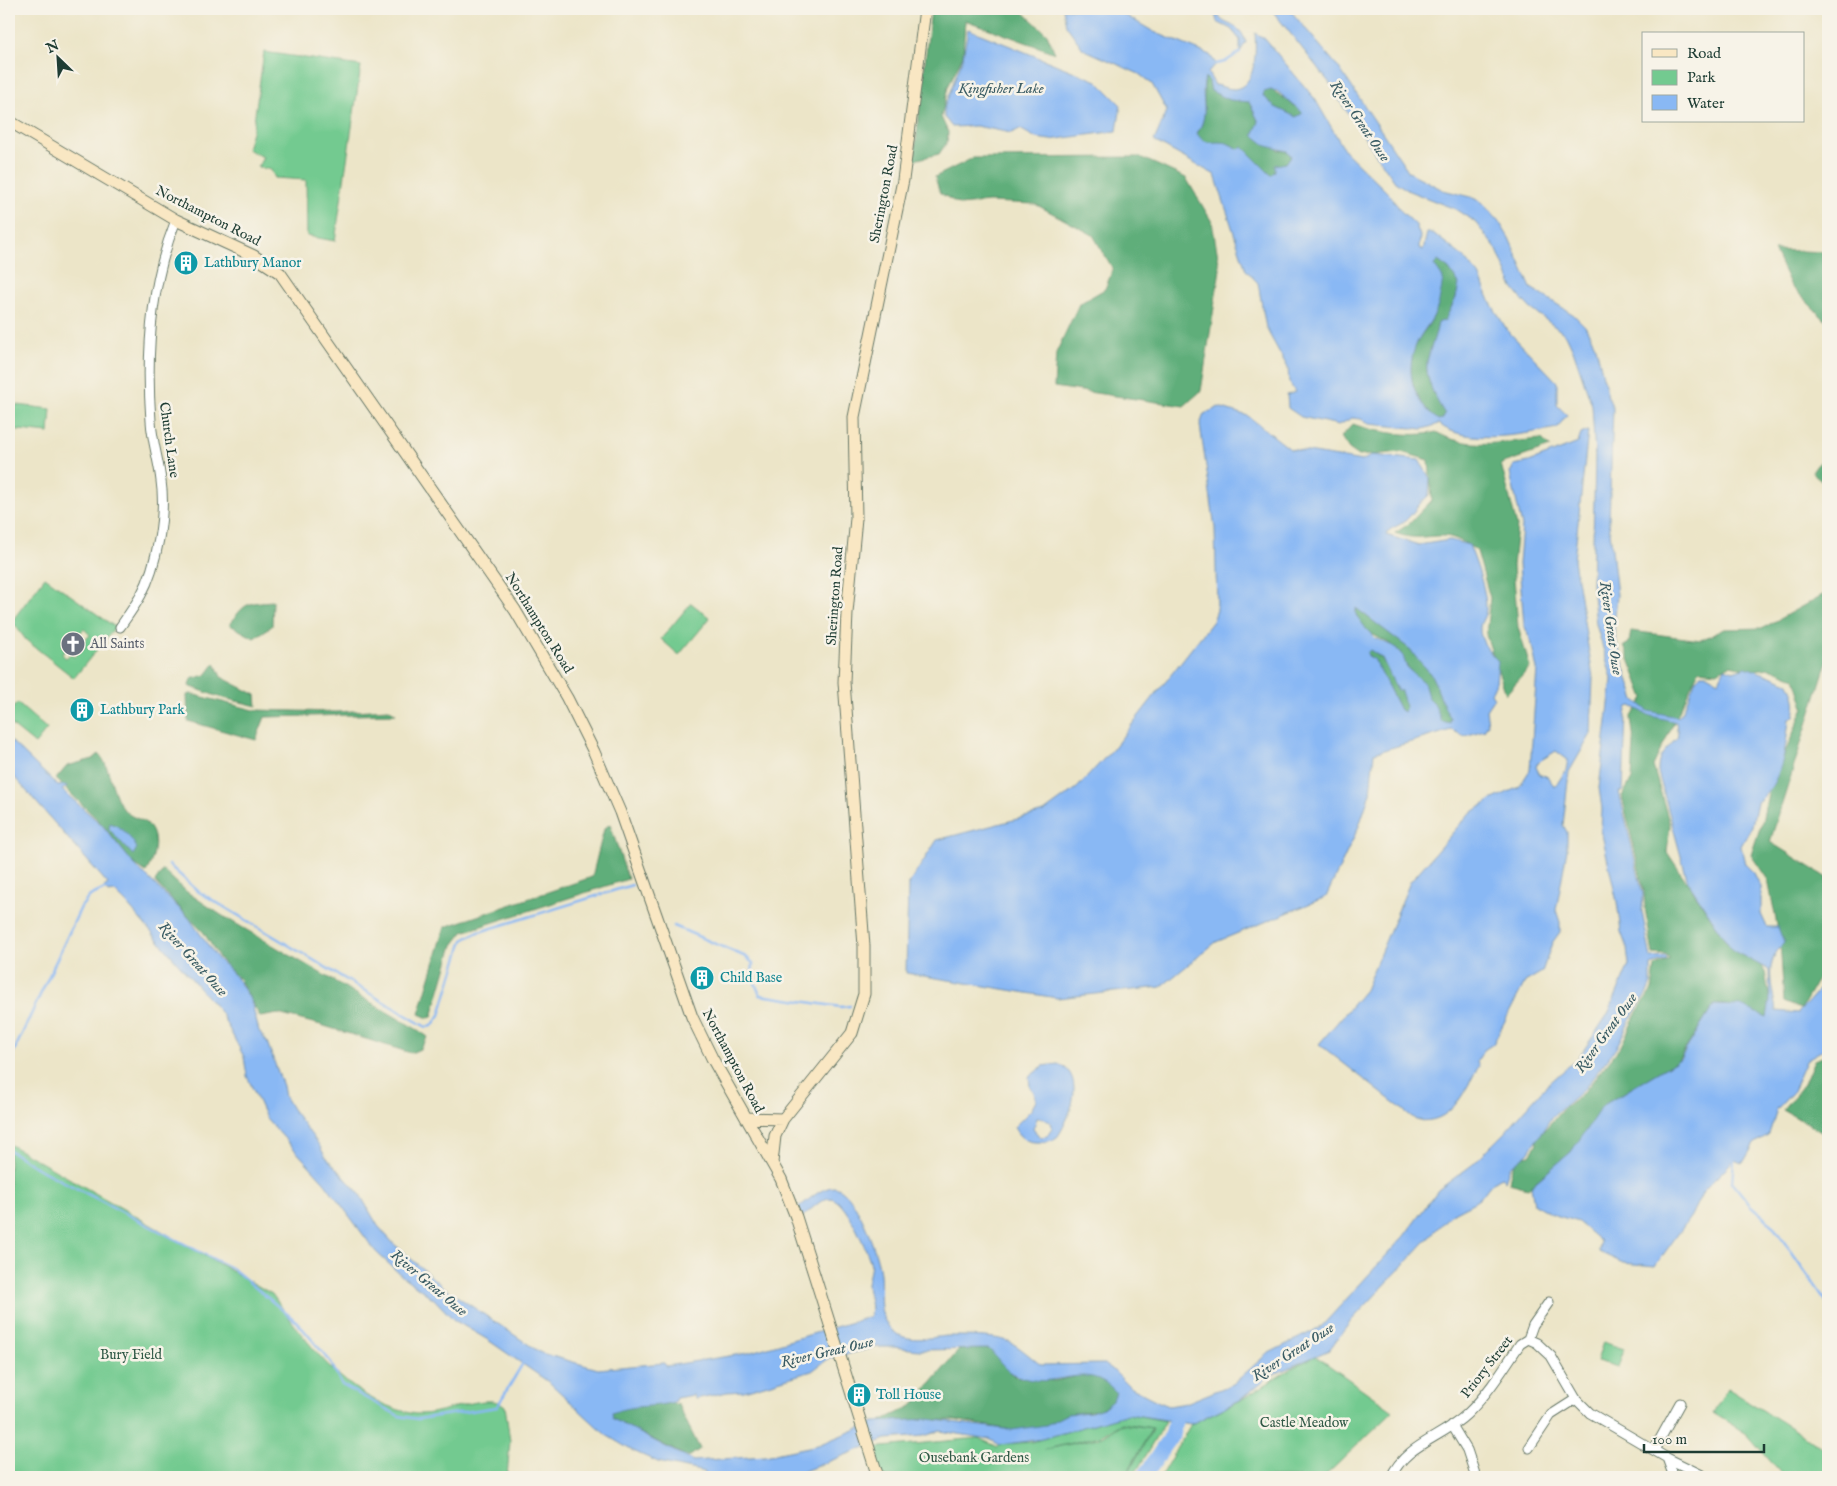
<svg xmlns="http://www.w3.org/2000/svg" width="1837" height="1486" font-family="'IM FELL English',serif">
  <rect width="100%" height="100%" fill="#f7f3e8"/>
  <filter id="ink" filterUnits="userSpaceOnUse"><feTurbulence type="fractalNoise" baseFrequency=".02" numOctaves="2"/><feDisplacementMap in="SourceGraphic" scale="10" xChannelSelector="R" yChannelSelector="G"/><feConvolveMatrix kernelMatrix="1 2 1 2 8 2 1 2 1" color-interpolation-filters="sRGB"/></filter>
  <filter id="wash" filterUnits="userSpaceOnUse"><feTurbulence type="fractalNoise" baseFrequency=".0096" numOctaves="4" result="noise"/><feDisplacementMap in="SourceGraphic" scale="20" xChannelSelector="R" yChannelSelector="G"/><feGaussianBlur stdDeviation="1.12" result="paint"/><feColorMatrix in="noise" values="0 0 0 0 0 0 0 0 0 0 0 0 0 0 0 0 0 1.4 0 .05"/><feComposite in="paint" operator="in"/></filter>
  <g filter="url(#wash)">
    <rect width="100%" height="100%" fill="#ece5c8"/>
    <path fill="#73ca90" stroke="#498462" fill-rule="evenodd" d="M264,52l97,14 -26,175 -28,-5 -1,-56 -31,-2 -4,-8 -13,-3 5,-10 -16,-8 6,-21z
      M9,404l42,5 -2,24 -40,-4z
      M45,577l70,50 -41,51 -48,-38 -14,-19zM84,629l6,6 -8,8 3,3 -11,11 -4,-3 -4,4 -4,-4 4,-5 -4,-4 10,-11 4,3z
      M691,603l19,15 -31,37 -18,-16z
      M17,703l30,26 -12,15 -26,-21v-10z
      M9,1144l263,150c38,52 71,103 138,119 27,7 76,-24 95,-7l5,35 -3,36h-498z
      M1603,1342l21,7 -6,18 -21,-6z
      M1316,1356l77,55 -69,66h-164l31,-53 50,-24 51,-32z
      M1727,1388l101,63v26h-44l-37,-43 -34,-21z
      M1128,1414l38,7 -33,56h-7l27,-49 -31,-5 -22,13 -57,14 59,-13 19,-13 31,4 -27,49h-243l-10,-29 106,-10 20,9 5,-3 29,-2z"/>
    <path fill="#5eae7a" stroke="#3e7657" d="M931,9h89l27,25 8,19 -90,-33 -2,35 -15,32 -7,30 7,15 -1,10 -8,12 -25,6z
      M1205,77l4,4 2,10 19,9 19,2 10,20 19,28 9,1 4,5 -5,7 -15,12 -32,-26 -13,-6h-17l-9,-4 -3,-5c13,-20 4,-34 8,-57z
      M1271,90c4,1 28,19 32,23l-7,4 -21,-10 -12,-11 1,-5z
      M1140,157l46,21 26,44 8,47 -19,122 -17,15 -130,-19 2,-34 23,-49 26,-15 8,-20 -20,-34 -58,-31 -46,-2 -29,3 -20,-12 -5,-16 38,-19z
      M1774,250l52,2 2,3v68l-37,-37z
      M1438,261l11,8 10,15 -3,14 -11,22 -7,3c-2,13 -7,22 -10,35 -5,18 8,42 17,56l-2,5 -6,1c-22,-20 -33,-46 -21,-75 4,-11 14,-19 18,-30 4,-10 0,-38 0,-50z
      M1353,424c21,8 61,14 83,8 32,19 71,9 106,7l8,8 -49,17 16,62 -4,40 5,61 12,40 -24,27 -20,-59 4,-37 -13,-47c-8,-6 -21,-14 -32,-15 -19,-1 -30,5 -50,-3l14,-9 23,-24 -3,-40 -28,-8 -42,4 -10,-7 -8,-12z
      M1828,450v36l-16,-14z
      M1828,592v66l-58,184 58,36v92l-11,11 -16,28 -17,-7 -4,-62 -12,-60 -17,-25 11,-33 6,-28 36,-87 -9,-29 -25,-10 -16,2 -24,-5 -13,7 -18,-2 -46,96 17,59 -3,27 65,98 28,15 5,7 5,29 -3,16c-17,-4 -37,-15 -53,-12l-36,55 -73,44 -34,48 -43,36 -19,-5c2,-14 5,-26 21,-28l7,-11 -1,-5 28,-31 19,-15 38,-47 16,-34 15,-22 3,-24 15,-6 -4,-5 -13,-1 -8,-46 -1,-17 -22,-95 10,-17 2,-37 -3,-24 13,-20 -20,-52 5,-3 2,-12 70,9 23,-11 39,-1z
      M273,601l-1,25 -18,12 -24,-13c14,-23 18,-22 43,-24z
      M1356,608l55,42c5,10 14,15 20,25 8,14 10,30 20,43l-1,5 -9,-2c-3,-10 -8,-15 -13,-23 -2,-5 -2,-11 -5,-15 -4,-6 -13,-10 -16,-17 -4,-7 -5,-14 -12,-19 -15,-11 -40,-15 -39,-39z
      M1370,650l12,9 15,30 4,1 5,16 -2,6 -4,-2 -26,-51 -5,-3 -2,-3z
      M215,663l6,14 35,18 1,11 -38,-9 -30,-11 2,-7 15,-4z
      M191,694l63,16 82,2 53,-3 7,5 -131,3 -9,23 -68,-19 -1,-26z
      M99,754c12,12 12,42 26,57 8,9 22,7 27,20 6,12 1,30 -6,41l-14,-10 -28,-36 -48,-47 11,-13 26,-7z
      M610,824l18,55 -165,53 -10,13 -21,72 -4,1 -9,-4 26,-87 147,-50 12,-48z
      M163,870l24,22 34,23 197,115 10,7 -8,12 -9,4 -90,-28 -43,-11 -18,3 -20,-37 -20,-21 -16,-26 -49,-51z
      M1828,1055v81l-45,-26 21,-26 10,-24z
      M989,1349l7,1 16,24 7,4 36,3 32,-7 20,4 11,17 -3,6 -17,9 -31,4 -26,14 -29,2 -57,-10 -74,1 31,-15 47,-56z
      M671,1403l7,2 22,44 -10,7h-4l-73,-37 -1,-6 10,-5z"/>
    <path fill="#89b8f4" stroke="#547a94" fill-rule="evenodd" d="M1063,9h52l39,23 56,23 6,9 -8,9 7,12c6,1 13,4 19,4 23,-2 22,-40 21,-56l9,5 51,61 30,52 45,44 11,16 15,14 4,11 -1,12 4,2 4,-17h6l29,23 17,19 12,28 16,27 50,52v23l10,10 -10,13c-32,6 -91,18 -118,-4l-16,5 -54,-5 -8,-5 -9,-1 -13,7 -38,-8 -13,-9 -1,-13 8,-3 -6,-10 -1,-14 -22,-40 -8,-45 -12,-13 -31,-95 -61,-34 13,-30 -15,-27 -13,-10 -56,-25 -17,-24zM1205,77l4,4 2,10 19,9 19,2 10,20 -6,13 14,11 20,5 4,5 -5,7 -11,2v6l-4,4 -28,-28 -4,2c-4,-2 -8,-4 -12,-6 -11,-3 -23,4 -30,-10 14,-21 2,-33 8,-56zM1271,90l6,1 26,22 -7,4 -21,-10 -12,-11 1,-4zM1438,261l11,8 10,15 -3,14 -11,22 -7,3c-2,13 -7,22 -10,35 -5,18 8,42 17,56l-2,5 -5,1c-24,-19 -34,-46 -22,-75 4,-11 13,-20 18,-30 6,-11 7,-25 9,-37l-9,-13z
      M1214,9h4c-1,16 13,12 22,22 3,3 4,7 6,11l-6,10v-12l-9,-11 -14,-7z
      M1271,9h18l50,59 70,104 34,18 28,7 10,5 17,18 11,18 22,50 43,27 11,11 11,21 12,50 5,11 -4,114 8,73 -3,33 2,12 19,60 13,11 30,6 4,-4 14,-34 5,-5h6l12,7 6,-13 8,3 13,-4 43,16c6,12 8,20 5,33l-5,3c-3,28 -7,66 -32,83l-5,24 -11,20 4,18 9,9 7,14v27l6,13h11l6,16c-21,20 -12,42 -8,68l22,2 30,-33v14l-3,6 3,4v43l-21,12 -15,34 -15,16 -8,25 -15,10 -11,19 -9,-3 -31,31 -12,25 -36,50 -32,-3 -24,-11 1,-11 -22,-19 -26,-8 -18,-10 -3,-18 40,-34 31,-46 78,-47 34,-54 27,1 26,11 3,-16 -1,-31 -37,-20 -44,-68 -30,-110c0,-21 10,-21 20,-36l-2,-14 -25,-6 -20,-10 -3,1 -2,7 -3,77 -4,1 24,102 -1,18 9,46 15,-1 1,3 -16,5v18l-5,12 -14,21 -16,32 -32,41 -33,29 -23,35 -18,14 -5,14 -3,-4c-10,2 -16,15 -23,22 -5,4 -21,11 -29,16l-99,106 -22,29 -61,27 -28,23 -49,24 -63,-10 -86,25 -42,6 -11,-6 -49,-8 -16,5 -38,3 -97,38h-85l1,-5 -47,-10 -27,-12 -25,-15 -56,-52 -62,-43 -34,-20 -20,-21 -32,-23 -26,-24 -51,-69 -59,-65 -19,-42 -3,-19 -23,-44 -94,-109 -12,-12 -7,1 -4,-6 4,-3 -99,-113v-32l49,47 8,-1 1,2 -5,3 40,35 30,37 57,56 29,41 11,10 11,14 11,18 8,30 8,11 16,44 2,11 7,12 27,36 6,11 34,37 19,33 16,18 48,42 99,67 57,16 66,-6 2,3 82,-13 121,-36c5,-10 -2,-22 -2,-33 1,-8 5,-16 3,-23 -4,-13 -25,-63 -40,-63 -9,0 -21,14 -28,19l-4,-9c10,-7 23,-21 36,-21 21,1 45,69 46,87 2,18 -4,39 10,54 15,17 39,9 58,8 13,0 44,0 56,4 14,4 26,17 37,25l63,-1 8,5 18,18 29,15 10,4 17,-3 47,-19 34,-30 54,-27 83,-91 34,-46 34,-25 34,-34 38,-43 35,-31 29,-43 21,-49 -2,-17 -6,-16 -4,-30 -16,-72 1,-21 -3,-21 13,-109 -16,-55 -4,-39 3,-128 -3,-52 -19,-55 -7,-15 -36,-27 -10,-11 -7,-9 -16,-38 -22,-28 -20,-13 -46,-18 -14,-9 -54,-79 -9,-17zM877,1347h16l26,3 70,-1c7,7 15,20 25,25 40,21 70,-18 102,18l-3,8 -10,8 -12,4 -24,2 -21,11 -34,5 -84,-11 -54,3 -56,23 -53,11 -72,5 -80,-42 -1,-6c20,-9 42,-5 62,-11l2,-4 17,-3 2,4 32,-7 17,-1 68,-20 16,-12z
      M968,29l129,52 24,24 -4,26 -67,9 -14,-2 -16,-9 -9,4 -35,-7 -24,1 -8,-10v-9l19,-51z
      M1219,407l29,9 42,33 72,12 10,-6 47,5 11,18 -1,17c-10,8 -16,19 -24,26 -7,6 -16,6 -19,14l33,10 31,-5 19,5c7,17 18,47 17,65 0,6 -6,12 -6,18 -1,12 10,25 18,33l-2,22 -5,10 3,5 -8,12 2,14 -4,6 -19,6 -14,-6 -77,23 -4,40 -11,33 -33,71 -110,45 -55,45 -104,11 -151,-25 2,-88 29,-45 107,-28 33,-24 35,-38 101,-129 4,-11 -2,-82 -15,-103 4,-11zM1356,608l55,42c5,10 14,15 20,25 8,14 10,30 20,43l-1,5 -9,-2 -7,-18 -6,-6 -4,-14 -17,-15 -4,-12 -8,-9 -20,-9 -8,-8 -11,-15zM1370,650l12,8 15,32 4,1 5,15 -2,6 -4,-2 -26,-51 -6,-3 -1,-3z
      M1588,431l-14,129 19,117 -2,57 -22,38 -6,53 4,7v18l-11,60 4,12v10l-8,11 -10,29 -17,10 -32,62 -9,6 -7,11 2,5c-15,25 -27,60 -63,54l-97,-76 46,-54 45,-108 58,-67 23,-15 28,-13 11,-17 7,-101 -6,-28 -7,-16 -5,-61 3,-38 -12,-53 4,-8 15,-3 49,-19 3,-9zM1556,751l12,9 -2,10 -11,17 -8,-11 -7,-1 -4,-8 2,-5z
      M110,823c13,4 20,14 27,25l-4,7 -24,-26z
      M1058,1064c30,11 11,57 -2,75 -17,5 -34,6 -42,-12l17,-17 5,-9 -2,-9 -4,-5 -1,-10 14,-11zM1037,1118h6l8,5 1,6 -5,7 -7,1 -7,-8z"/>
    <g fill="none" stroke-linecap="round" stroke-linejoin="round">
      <path stroke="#89b8f4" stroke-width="2.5" d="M1216,64l9,-2 15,-10
        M169,865l30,27 227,135 6,-1 8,-11 23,-75 13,-7 156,-48
        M674,926l72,31 7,6 -1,13 8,19 81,12 9,-1
        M9,1062l72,-155 9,-11 17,-8
        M9,1150l28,18 196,101 64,53 33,39 12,24 57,31 19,3 79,-12 26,-44
        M1734,1160l-2,22 18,23 20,17 58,82"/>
      <path stroke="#89b8f4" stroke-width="15" d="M1144,1477l28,-42 5,-20"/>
    </g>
  </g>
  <g filter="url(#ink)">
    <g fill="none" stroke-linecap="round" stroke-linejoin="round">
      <defs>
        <path id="street" d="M120,627c7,-10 15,-21 21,-32 16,-29 25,-81 20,-114 -2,-20 -9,-40 -10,-60 -5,-66 0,-139 25,-201
          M1528,1339l9,4 14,13 25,43 14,14 77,45 7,19
          M1452,1425l15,25 9,27
          M1529,1448l22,-33 25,-16
          M1654,1450l26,-47
          M1667,1458l39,19
          M1391,1477c15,-33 51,-39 76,-63 21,-20 37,-46 53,-70l8,-5 5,-14 16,-23"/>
        <path id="secondary" d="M9,121l167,99 78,36 26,17 235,337 52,88 27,54 26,60 72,205 20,41 69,121 15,38 82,260
          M746,1118l37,1
          M772,1163l3,-27 8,-17 69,-86 12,-39v-48l-20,-264 3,-69 9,-95 -2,-101 49,-237 22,-171"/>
      </defs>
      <use href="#street" stroke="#677868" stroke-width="11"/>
      <use href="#secondary" stroke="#677868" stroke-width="13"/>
      <use href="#street" stroke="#fff" stroke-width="9"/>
      <use href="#secondary" stroke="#f9e7c3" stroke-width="11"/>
    </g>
  </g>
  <defs>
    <symbol id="building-disc" viewBox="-11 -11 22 22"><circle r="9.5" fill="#0f9aa8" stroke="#f7f3e8"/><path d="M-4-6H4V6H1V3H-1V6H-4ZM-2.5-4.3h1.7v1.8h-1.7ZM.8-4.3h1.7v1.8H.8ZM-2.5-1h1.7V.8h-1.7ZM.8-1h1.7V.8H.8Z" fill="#fff"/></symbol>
    <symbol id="church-disc" viewBox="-11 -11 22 22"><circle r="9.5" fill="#6b7280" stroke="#f7f3e8"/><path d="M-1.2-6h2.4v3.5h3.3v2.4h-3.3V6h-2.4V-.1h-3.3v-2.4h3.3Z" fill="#fff"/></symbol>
  </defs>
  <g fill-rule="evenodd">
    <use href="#building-disc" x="172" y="249" width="28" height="28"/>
    <use href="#church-disc" x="59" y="630" width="28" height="28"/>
    <use href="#building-disc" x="68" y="696" width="28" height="28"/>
    <use href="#building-disc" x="688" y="964" width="28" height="28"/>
    <use href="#building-disc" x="845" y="1381" width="28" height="28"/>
  </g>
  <g text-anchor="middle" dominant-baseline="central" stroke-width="5" stroke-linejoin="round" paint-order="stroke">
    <g font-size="14" fill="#1f3d34" stroke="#f7f3e8">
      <text transform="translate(884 194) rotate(-79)">Sherington Road</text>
      <text transform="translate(208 216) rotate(27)">Northampton Road</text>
      <text transform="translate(169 440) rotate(82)">Church Lane</text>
      <text transform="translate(835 596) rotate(-86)">Sherington Road</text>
      <text transform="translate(539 623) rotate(58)">Northampton Road</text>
      <text transform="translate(733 1061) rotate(62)">Northampton Road</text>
      <text transform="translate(1487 1367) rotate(-52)">Priory Street</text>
    </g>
    <g font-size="14" fill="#0d838f" stroke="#f7f3e8" text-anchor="start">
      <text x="204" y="263">Lathbury Manor</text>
      <text x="100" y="710">Lathbury Park</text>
      <text x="720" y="978">Child Base</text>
      <text x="876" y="1395">Toll House</text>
    </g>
    <g font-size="14" fill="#5b616d" stroke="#f7f3e8" text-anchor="start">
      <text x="90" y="644">All Saints</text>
    </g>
    <g font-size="14" fill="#305946" stroke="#f7f3e8">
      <text x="131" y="1355">Bury Field</text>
      <text x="1304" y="1423">Castle Meadow</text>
      <text x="974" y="1458">Ousebank Gardens</text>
    </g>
    <g font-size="15" font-style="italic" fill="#3a5c64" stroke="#f7f3e8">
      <text x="1001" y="88">Kingfisher Lake</text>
      <text transform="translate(1360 121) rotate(56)">River Great Ouse</text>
      <text transform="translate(1611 628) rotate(82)">River Great Ouse</text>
      <text transform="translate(193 959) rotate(48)">River Great Ouse</text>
      <text transform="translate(1606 1033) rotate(-54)">River Great Ouse</text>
      <text transform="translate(429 1283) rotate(40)">River Great Ouse</text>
      <text transform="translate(827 1352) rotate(-13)">River Great Ouse</text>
      <text transform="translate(1293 1352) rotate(-33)">River Great Ouse</text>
    </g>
  </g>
  <rect width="1837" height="1486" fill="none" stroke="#f7f3e8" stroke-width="30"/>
  <rect x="1642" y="32" width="162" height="90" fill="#f7f3e8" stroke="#a1aaa0"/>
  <rect x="1652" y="49" width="25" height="8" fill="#f9e7c3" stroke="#a1aaa0"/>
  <text x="1687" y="58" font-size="15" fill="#1f3d34">Road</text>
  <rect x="1652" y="70" width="25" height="15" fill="#73ca90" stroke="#a1aaa0"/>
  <text x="1687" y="82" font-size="15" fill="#1f3d34">Park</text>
  <rect x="1652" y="95" width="25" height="15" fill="#89b8f4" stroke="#a1aaa0"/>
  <text x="1687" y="108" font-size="15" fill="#1f3d34">Water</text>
  <g transform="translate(58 58) rotate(335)" stroke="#f7f3e8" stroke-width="4" paint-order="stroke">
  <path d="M0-4L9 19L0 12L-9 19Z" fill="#1f3d34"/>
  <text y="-8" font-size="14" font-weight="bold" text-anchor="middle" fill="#1f3d34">N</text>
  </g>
  <path d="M1644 1444v8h120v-8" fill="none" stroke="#1f3d34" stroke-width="2.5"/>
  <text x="1652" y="1444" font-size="15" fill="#1f3d34" stroke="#f7f3e8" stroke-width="4" paint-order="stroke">100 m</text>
</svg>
